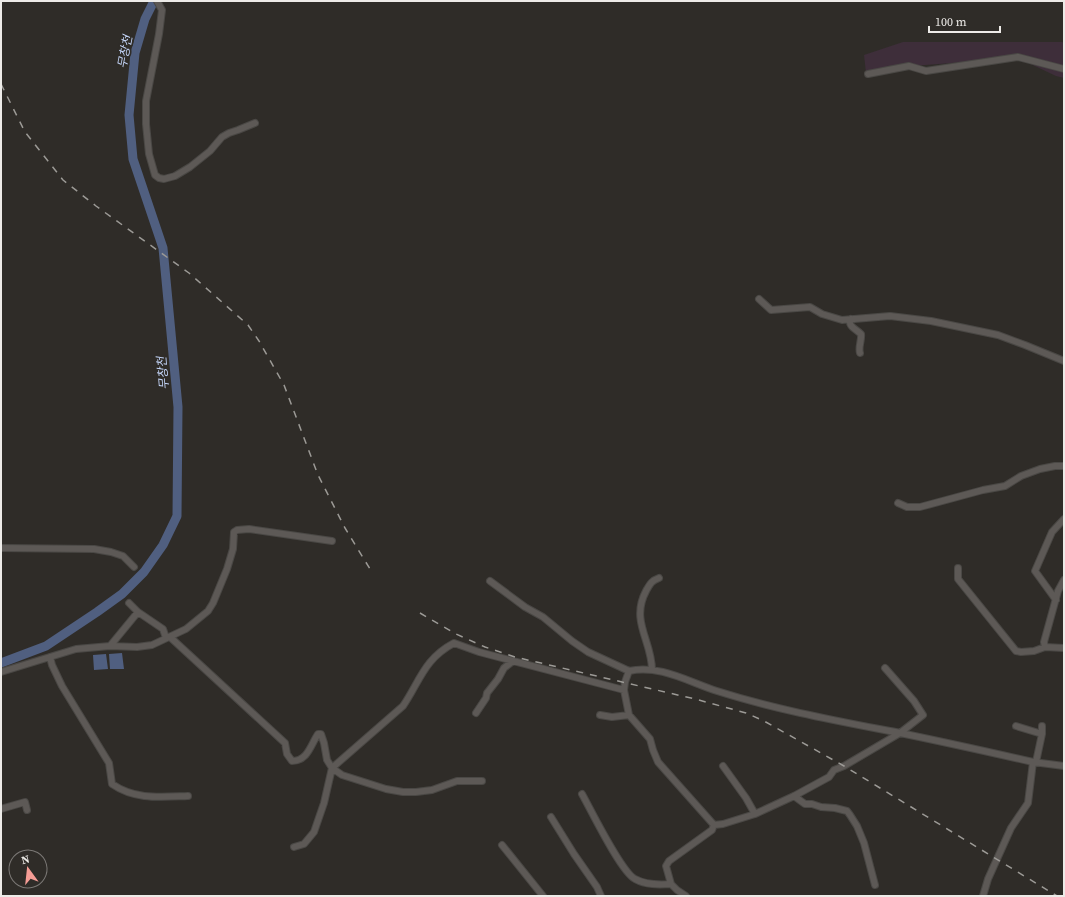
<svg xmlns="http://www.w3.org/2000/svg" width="1065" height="897" font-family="'Source Serif 4','Noto Sans KR',serif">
  <rect width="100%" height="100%" fill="#2f2c28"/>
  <path fill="#3e2e3a" d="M903,42h159l2,1v35l-8,-2 -38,-18 -106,8 -46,7 -2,-18z"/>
  <path fill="#505f80" d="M122,653l2,16h-14l-1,-15z
    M106,654l2,15 -14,1 -1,-15z"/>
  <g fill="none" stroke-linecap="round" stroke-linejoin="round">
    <path stroke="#505f80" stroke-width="9" d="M1,663l45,-17 51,-34 25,-18 22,-22 19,-27 14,-29 1,-109 -15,-159 -30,-89 -4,-44 6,-62 10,-34 9,-18"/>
    <defs>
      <path id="minor" d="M157,1l5,9 -3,24 -13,67v23l3,30 6,21 4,3 5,1 11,-3 15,-9 20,-16 12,-14 7,-4 9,-3 17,-7
        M868,74l41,-8 17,5 92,-14 46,12
        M759,299l12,11 39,-3 12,7 20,6 48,-4 41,5 67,14 27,10 39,16
        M851,319c-4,7 5,10 10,15 1,6 -3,13 -1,19
        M898,503l9,4h13l63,-17 22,-4 16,-10 19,-7 15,-3h9
        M1,548l93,1 17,3 12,4 11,11
        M958,568v11l58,72 5,1 13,-1 11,-4 19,1
        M490,581l35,26 18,10 29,24 16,11 41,19
        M1056,600l-21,-29 17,-39 12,-13
        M129,603l9,9 25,17 3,9
        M170,637l115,106 2,11 5,7c16,0 19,-17 26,-27h3l3,9 3,17 5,8 10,7 44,14 17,3h13l16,-2 25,-9h25
        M110,646l28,-34
        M1045,647l-1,-5 14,-51 6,-11
        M50,657l2,8 10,21 47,77 3,21c23,16 48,13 76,12
        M652,670c0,-29 -22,-49 -6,-79 4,-7 5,-10 13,-13
        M1,672l75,-23 34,-3 27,1 15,-2 34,-16 22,-18 5,-8 14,-34 6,-20 1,-17 3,-2 12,-1 83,12
        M476,713l10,-15 1,-5 11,-14 6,-11 9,-7
        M600,715l12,2 17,-2
        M1016,726l26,8
        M1036,762l6,-28v-8
        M723,766l23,32 9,16
        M582,794c9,16 39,78 53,85 11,6 23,6 36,5l6,6 9,6
        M794,796l11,8h7l9,3 14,1 12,3 3,4 7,11 7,17 11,42
        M1,809l24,-7 2,8
        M551,817l23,37 23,33 4,9
        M714,825l-56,-63 -5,-12 -3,-11 -21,-24 -5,-25 1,-8 4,-11c30,-7 60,11 88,20 60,19 121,30 183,42 44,9 89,19 133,29l31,4
        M502,845l41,51
        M294,847l10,-3 10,-12 10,-29 8,-35 71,-62c17,-25 21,-47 51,-63l25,9 145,38
        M671,884l-5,-18 3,-5 43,-31 2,-5 9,-1 32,-10 39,-18 35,-19 5,-7 10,-4 56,-33 23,-18 -9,-14 -29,-33
        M983,896l5,-17 23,-51 17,-25 5,-41"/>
    </defs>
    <use href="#minor" stroke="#4a4845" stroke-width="8"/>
    <use href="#minor" stroke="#5d5956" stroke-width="6"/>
    <path stroke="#9c9a96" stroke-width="1.5" stroke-dasharray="7 7" stroke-linecap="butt" d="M1,84l24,48 38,48 33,26 93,67 59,52 11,16 25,44 34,90 27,53 25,41
      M420,613l36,21 29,13 30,10 180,42 51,14 18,8 80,45 213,130"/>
  </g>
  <g text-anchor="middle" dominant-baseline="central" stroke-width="3.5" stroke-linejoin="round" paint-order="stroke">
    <g font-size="12" font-style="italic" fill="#c2d3f6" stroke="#2f2c28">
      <text transform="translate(125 52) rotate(-79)">무창천</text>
      <text transform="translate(163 373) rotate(-95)">무창천</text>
    </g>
  </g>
  <rect width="1065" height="897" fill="none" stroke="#edebe8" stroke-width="4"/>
  <g transform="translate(28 869) rotate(345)"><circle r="19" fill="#2f2c28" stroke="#7b7875"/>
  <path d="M0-3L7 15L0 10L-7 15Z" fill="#f59c95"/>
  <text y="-6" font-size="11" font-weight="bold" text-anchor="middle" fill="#edebe8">N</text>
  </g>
  <path d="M929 26v6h71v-6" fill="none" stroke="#edebe8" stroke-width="2"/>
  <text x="935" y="26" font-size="12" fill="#edebe8" stroke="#2f2c28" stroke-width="3" paint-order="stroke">100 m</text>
</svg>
